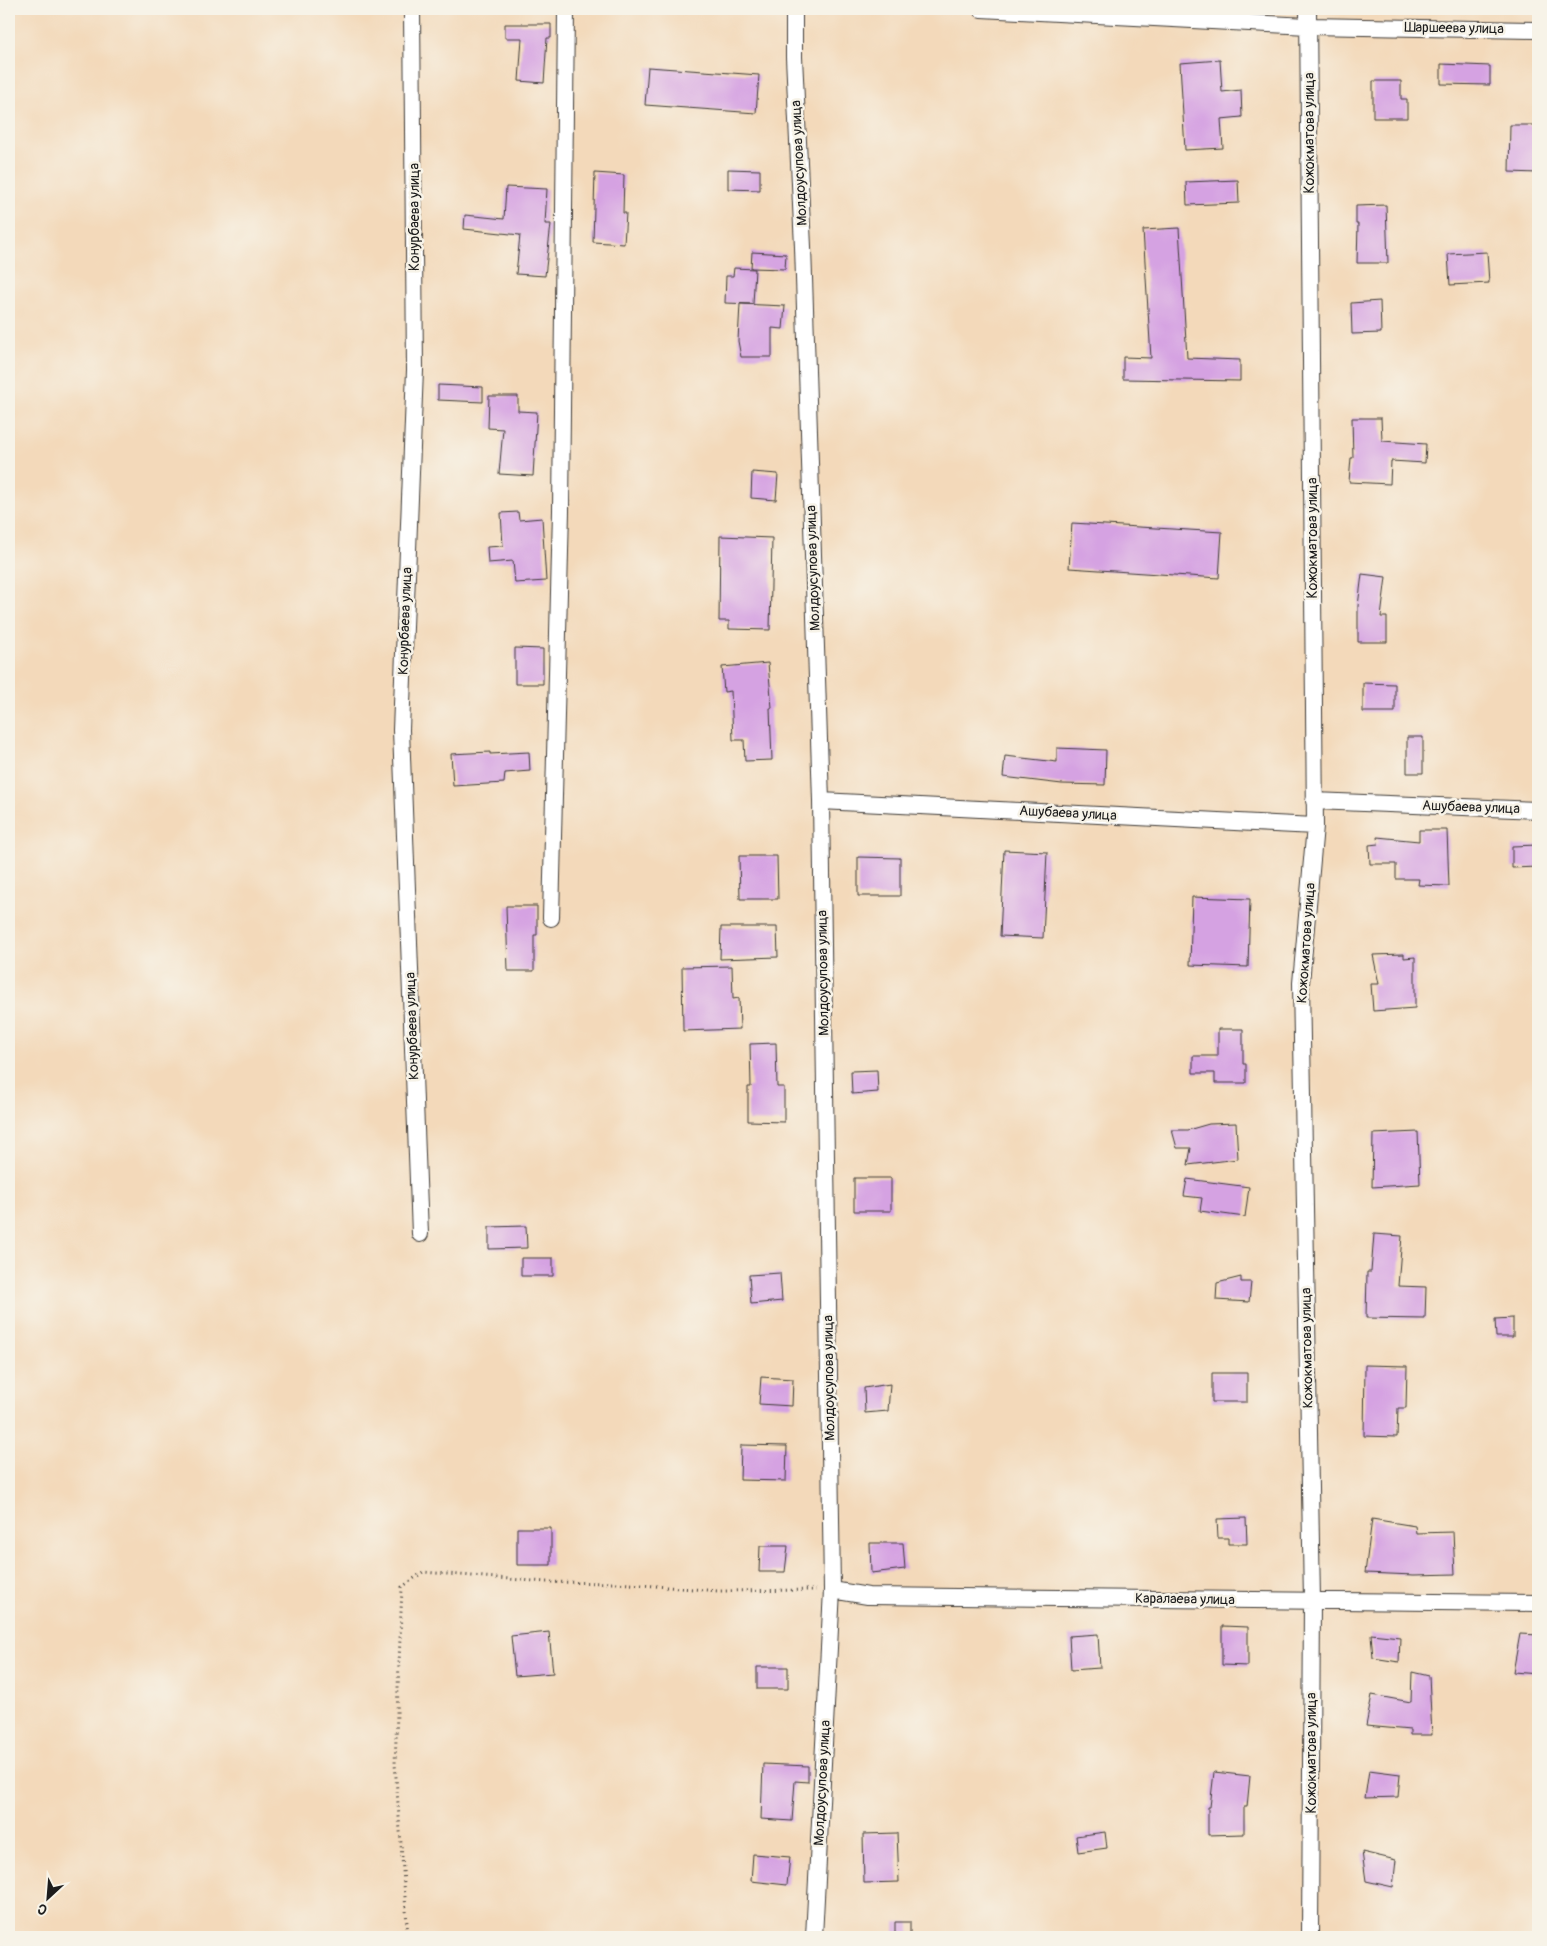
<svg xmlns="http://www.w3.org/2000/svg" width="1547" height="1946" font-family="Pangolin,sans-serif">
  <rect width="100%" height="100%" fill="#f7f3e8"/>
  <filter id="ink" filterUnits="userSpaceOnUse"><feTurbulence type="fractalNoise" baseFrequency=".02" numOctaves="2"/><feDisplacementMap in="SourceGraphic" scale="10" xChannelSelector="R" yChannelSelector="G"/><feConvolveMatrix kernelMatrix="1 2 1 2 8 2 1 2 1" color-interpolation-filters="sRGB"/></filter>
  <filter id="wash" filterUnits="userSpaceOnUse"><feTurbulence type="fractalNoise" baseFrequency=".0096" numOctaves="4" result="noise"/><feDisplacementMap in="SourceGraphic" scale="20" xChannelSelector="R" yChannelSelector="G"/><feGaussianBlur stdDeviation="1.12" result="paint"/><feColorMatrix in="noise" values="0 0 0 0 0 0 0 0 0 0 0 0 0 0 0 0 0 1.4 0 .05"/><feComposite in="paint" operator="in"/></filter>
  <g filter="url(#wash)">
    <rect width="100%" height="100%" fill="#f3d9ba"/>
    <g id="blocks">
      <path fill="#d5a2e2" d="M505,24h46v14h-4l-3,45 -25,-2 3,-43h-17z
        M1220,60l2,32 19,-2 1,27 -21,2 2,29 -38,2 -5,-87z
        M1441,64l49,2v19l-49,-1z
        M648,67l111,8 -3,38 -111,-8z
        M1373,81h28v18h6v19h-34z
        M1510,125h28v48l-29,-1z
        M728,169l32,1v20l-32,-1z
        M595,173l29,2 -1,38h3l-2,31 -31,-2z
        M1238,180l1,23 -52,2 -1,-23z
        M506,187l41,2 -2,35h6l-6,52 -29,-2 4,-39 -56,-6 1,-14 39,4z
        M1386,205l2,58h-31l1,-39h-2v-18z
        M1179,228l8,130 53,2v21l-117,-2v-22l28,1 -8,-128z
        M752,252l34,2 -1,15 -34,-1z
        M1487,252l2,31 -39,2 -2,-31z
        M734,268l21,1 -2,35 -28,-1 1,-27h7z
        M1380,301l1,32 -29,1 -1,-31z
        M740,304l45,2 -2,23 -11,-1v29h-31l-3,-16z
        M438,385l45,2v15l-45,-2z
        M489,396h29v15l19,1 -4,64 -34,-2 4,-45 -15,-1z
        M1352,418h29l1,23 44,3 -1,19 -34,-2 -1,23 -41,-2 2,-24h2z
        M752,472l26,2 -2,26 -25,-2z
        M518,512l1,8 23,-2 4,63 -31,2 -2,-22 -25,2 -1,-16 16,-1 -2,-33z
        M1072,523l150,9 -3,46 -150,-10z
        M720,536l52,2 -2,92 -41,-1v-8h-10z
        M1362,574l24,3 -5,40h6v25h-29v-36z
        M515,648l28,1v35h-28z
        M768,663l4,45h-2l2,52 -27,1 -1,-21h-11l-2,-49 -7,1 -2,-25z
        M1363,683l32,1v28h-32z
        M1407,737h16v36h-16z
        M1057,748l49,2 -1,35 -43,-1 -59,-7 2,-21 52,6z
        M490,752v2l39,-2 1,19 -25,2 -1,10 -51,3 -2,-32z
        M1419,830h28l2,56 -31,-1 1,-6h-23v-15h-26l-1,-19 9,-1 -1,-7 42,4z
        M1538,845v22l-26,1v-22z
        M1004,850l43,2 -4,86 -43,-2z
        M739,856h38l1,43h-38z
        M858,857l42,1v38h-42z
        M1192,897l58,2 -2,68 -58,-2z
        M506,906h31v29h-3v36h-26z
        M721,927h56l1,30 -58,2z
        M1404,954v4l11,-1v51l-42,3 -2,-27h8l-6,-29z
        M732,966l1,33 6,-1 1,31 -57,2 -1,-64z
        M1218,1029h25v35h3v19h-31v-10h-22v-17h25z
        M776,1043l1,44h7v35l-36,-1v-34h3l-1,-43z
        M877,1070l1,22 -26,2 -1,-23z
        M1236,1123l2,36 -50,6 3,-17h-14l-5,-18h16l21,-6z
        M1418,1132l2,52 -48,3 1,-53z
        M854,1178h37v33h-37z
        M1187,1179l62,8 -4,30 -45,-6 2,-13 -18,-2z
        M526,1226l1,22 -38,1v-22z
        M1374,1234l28,2 -4,50 28,1 -1,32 -59,-1 1,-46h4z
        M521,1258h32v18h-32z
        M780,1273l2,28 -31,3 -2,-29z
        M1241,1277v5h10l-2,20 -33,-2 1,-17z
        M1513,1318v19h-17l-1,-18z
        M1365,1365l42,1 -1,42h-8l-1,29 -33,-1z
        M1212,1373h35v29h-35z
        M761,1377l32,2 -1,27 -33,-2z
        M890,1384l-2,27 -23,2 -1,-25z
        M741,1445l46,1 -1,35 -46,-1z
        M1246,1518l1,26h-19v-6h-10l-1,-19z
        M1372,1519l43,7 1,7 37,-1 2,42 -41,1 -49,-2z
        M517,1528h34v37h-34z
        M870,1543h33l2,26 -34,4z
        M760,1546h28l-3,26h-26z
        M1222,1626l26,1v39l-26,-1z
        M549,1632l4,41 -38,3 -4,-40z
        M1098,1634l2,34 -29,2 -2,-34z
        M1371,1634l29,3 -1,25 -26,-4z
        M1520,1634l18,1v39l-25,-2z
        M757,1667h31v22h-31z
        M1412,1672l17,4 3,59h-22v-5l-44,-4 6,-31 39,7z
        M763,1764l45,2v16l-13,-1 -3,40 -31,-2z
        M1369,1770l31,4 -2,23 -33,1z
        M1214,1772l36,4 -3,31h-3v27l-36,1v-28h2z
        M1105,1832l2,16 -29,4 -2,-16z
        M897,1833l2,49 -35,1 -1,-49z
        M1362,1852l34,8 -3,27 -27,-6z
        M753,1854l37,3 -3,28 -36,-4z
        M895,1922h15v15h-15z"/>
    </g>
  </g>
  <g filter="url(#ink)">
    <use href="#blocks" fill-opacity="0" stroke="#3c3834" stroke-width="1"/>
    <g fill="none" stroke-linecap="round" stroke-linejoin="round">
      <defs>
        <path id="minor" d="M412,9l3,361 -14,360 19,504
          M794,9v48l9,190 18,554 11,789 -18,347
          M981,9l327,17 230,4
          M1308,9l7,817 -14,157 11,617 -2,337
          M821,801l494,25
          M1314,801l224,9
          M551,918l10,-407 5,-502
          M832,1590l36,6 670,7"/>
      </defs>
      <use href="#minor" stroke="#3c3834" stroke-width="18"/>
      <path stroke="#3c3834" stroke-width="3" stroke-dasharray="1 4" stroke-linecap="butt" d="M408,1937l-13,-173 7,-177 21,-15 123,10 71,1 101,8 98,-1"/>
      <use href="#minor" stroke="#fff" stroke-width="16"/>
    </g>
  </g>
  <g text-anchor="middle" dominant-baseline="central" stroke-width="5" stroke-linejoin="round" paint-order="stroke">
    <g font-size="14" fill="#1c1c1c" stroke="#f7f3e8">
      <text transform="translate(1454 28) rotate(1)">Шаршеева улица</text>
      <text transform="translate(1309 133) rotate(-90)">Кожокматова улица</text>
      <text transform="translate(799 163) rotate(-93)">Молдоусупова улица</text>
      <text transform="translate(414 217) rotate(-90)">Конурбаева улица</text>
      <text transform="translate(1312 538) rotate(-90)">Кожокматова улица</text>
      <text transform="translate(813 568) rotate(-92)">Молдоусупова улица</text>
      <text transform="translate(405 621) rotate(-88)">Конурбаева улица</text>
      <text transform="translate(1471 807) rotate(2)">Ашубаева улица</text>
      <text transform="translate(1068 813) rotate(3)">Ашубаева улица</text>
      <text transform="translate(1306 943) rotate(-86)">Кожокматова улица</text>
      <text transform="translate(823 973) rotate(-91)">Молдоусупова улица</text>
      <text transform="translate(412 1026) rotate(-92)">Конурбаева улица</text>
      <text transform="translate(1307 1348) rotate(-91)">Кожокматова улица</text>
      <text transform="translate(829 1378) rotate(-91)">Молдоусупова улица</text>
      <text transform="translate(1185 1599) rotate(1)">Каралаева улица</text>
      <text transform="translate(1311 1753) rotate(-90)">Кожокматова улица</text>
      <text transform="translate(822 1783) rotate(-87)">Молдоусупова улица</text>
    </g>
  </g>
  <rect width="1547" height="1946" fill="none" stroke="#f7f3e8" stroke-width="30"/>
  <g transform="translate(48 1898) rotate(206)" stroke="#f7f3e8" stroke-width="4" paint-order="stroke">
  <path d="M0-4L9 19L0 12L-9 19Z" fill="#1c1c1c"/>
  <text y="-8" font-size="14" font-weight="bold" text-anchor="middle" fill="#1c1c1c">С</text>
  </g>
</svg>
